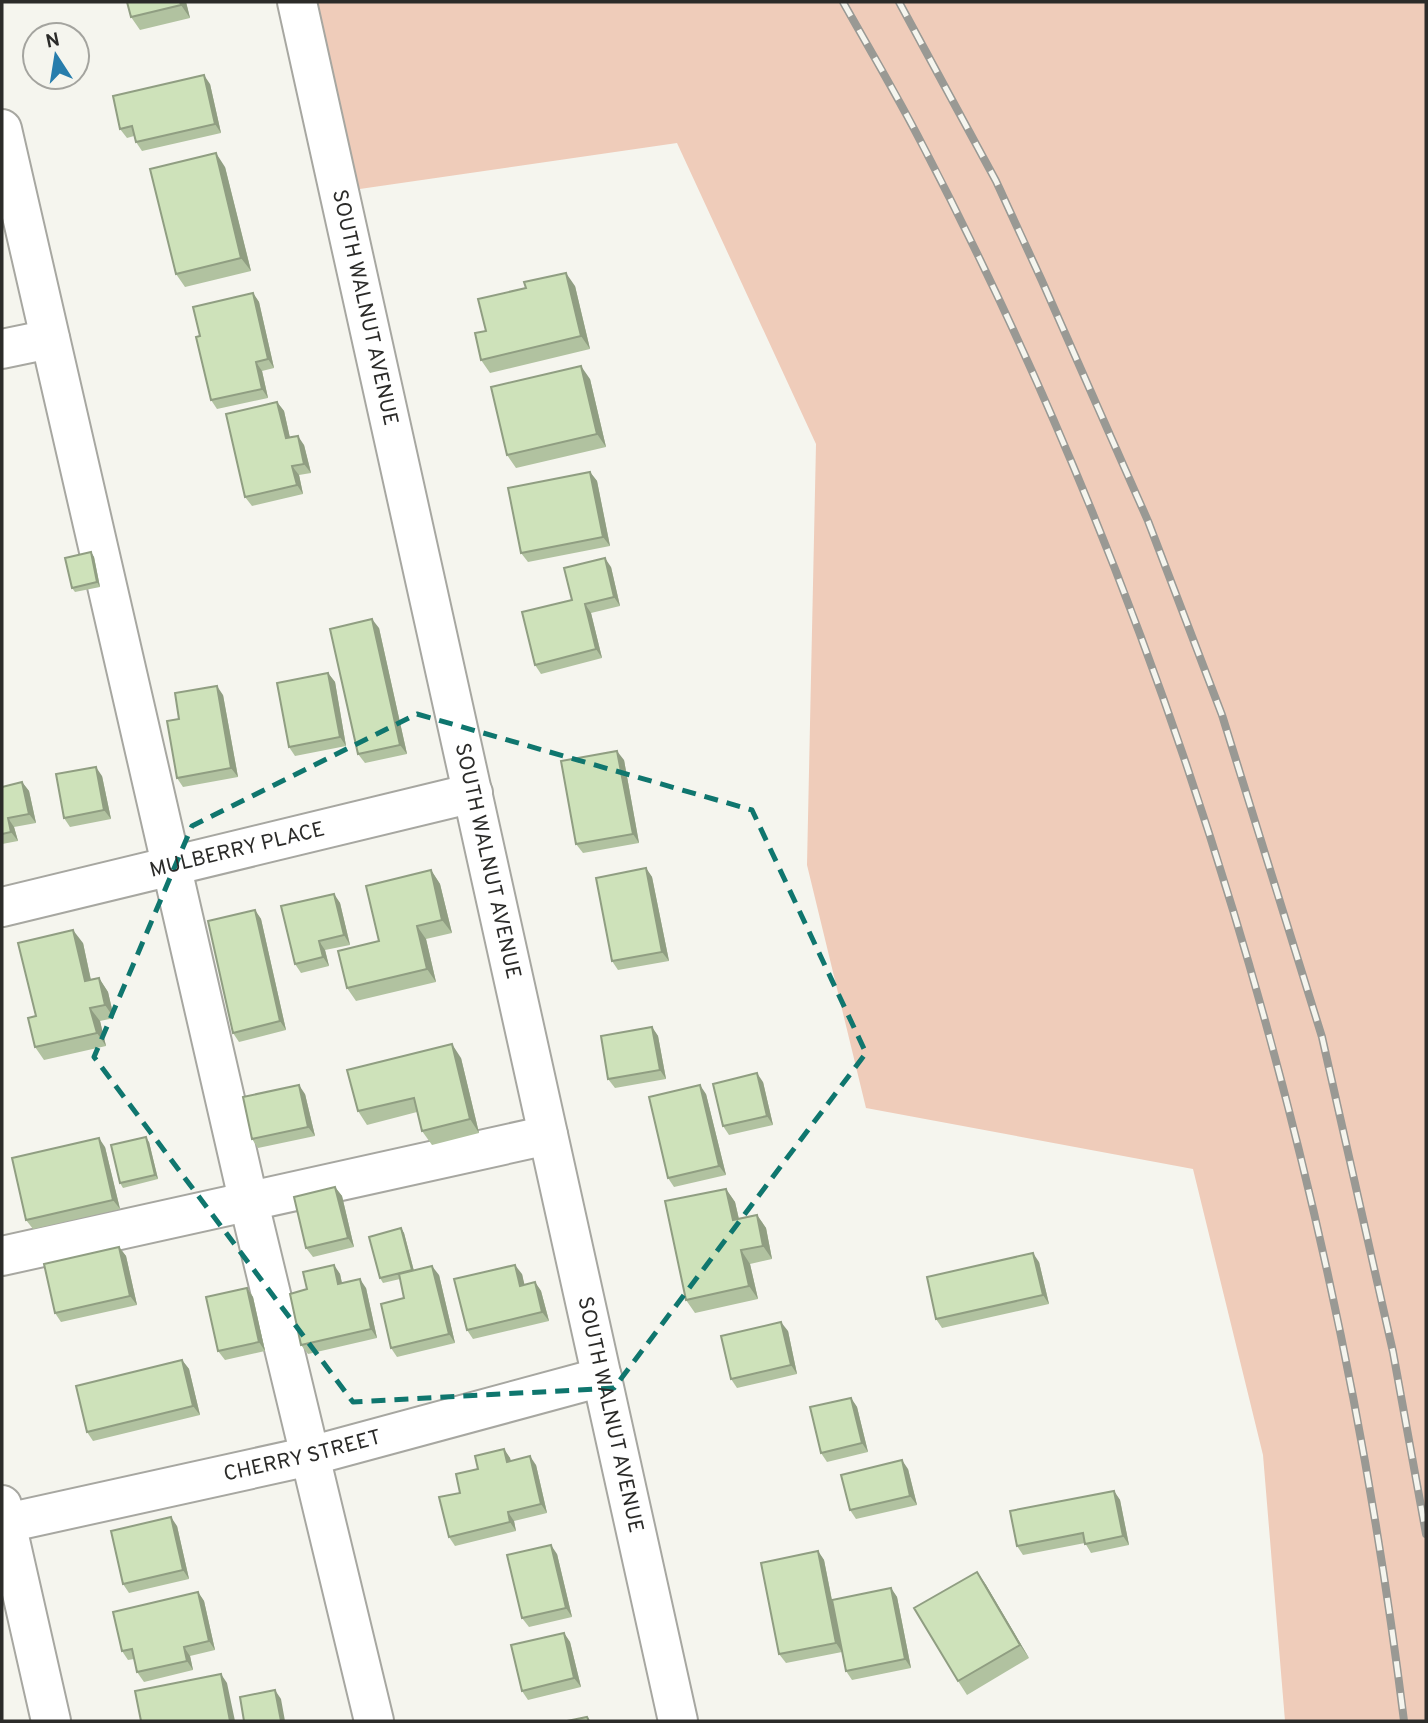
<svg xmlns="http://www.w3.org/2000/svg" width="1428" height="1723" font-family="Overpass,sans-serif">
  <rect width="100%" height="100%" fill="#f5f5ee"/>
  <path fill="#efccba" d="M297,2h1129v1719h-141l-22,-266 -70,-286 -327,-61 -59,-243 9,-421 -139,-301 -338,49z"/>
  <g fill="none" stroke-linecap="round" stroke-linejoin="round">
    <defs>
      <g id="minor">
        <path id="s1" d="M297,2l381,1719"/>
        <path d="M2,129l246,1070 126,522"/>
        <path d="M2,349l48,-10"/>
        <path id="s2" d="M2,907l471,-114"/>
        <path d="M2,1256l546,-121"/>
        <path d="M2,1505l49,216"/>
        <path id="s3" d="M2,1524l308,-68 292,-79"/>
      </g>
    </defs>
    <use href="#minor" stroke="#a7a7a1" stroke-width="42"/>
    <use href="#minor" stroke="#fff" stroke-width="38"/>
    <defs>
      <path id="rail" d="M843,2c27,48 55,95 80,144 254,487 414,1031 481,1575
        M899,2l97,179 46,100 106,240 74,194 100,322 71,315 33,182"/>
    </defs>
    <use href="#rail" stroke="#999994" stroke-width="8"/>
    <use href="#rail" stroke="#f5f5ee" stroke-width="5" stroke-dasharray="16" stroke-linecap="butt"/>
  </g>
  <path fill="#b1c2a0" d="M127,2h59l4,16 -50,12 -9,-13z
    M210,84l11,49 -79,18 -6,-9 -2,-6 -7,2 -7,-9z
    M225,167l26,104 -66,16 -9,-13z
    M575,286l15,63 -100,24 -9,-13 5,-29z
    M253,293l6,9 15,66 -12,3 6,27 -51,11 -6,-9 -11,-64z
    M590,379l16,68 -90,21 -9,-13z
    M277,402l7,9 6,27 14,7 7,28 -12,2 4,19 -51,12 -7,-9z
    M590,472l7,9 13,65 -82,16 -7,-9z
    M91,552l3,5 6,30 -25,5 -3,-4z
    M611,567l9,39 -29,7 11,45 -61,16 -6,-9 37,-65z
    M379,628l28,126 -42,9 -7,-9z
    M328,673l7,9 11,64 -51,10 -6,-9z
    M223,695l15,82 -55,10 -6,-9 2,-59z
    M624,760l15,83 -56,10 -7,-9z
    M102,776l9,43 -41,8 -6,-9z
    M22,782l7,9 7,32 -22,4 4,14 -16,3v-57z
    M646,868l6,9 17,84 -51,9 -6,-9z
    M431,870l9,14 12,49 -26,6 10,43 -80,19 -9,-13z
    M334,894l6,9 10,42 -25,5 4,16 -28,7 -6,-9z
    M255,910l6,9 25,111 -47,12 -6,-9z
    M83,943l8,37 8,-2 9,14 6,26 -14,3 6,25 -62,14 -9,-13 1,-31z
    M652,1027l6,9 8,43 -51,9 -7,-9z
    M461,1058l18,75 -47,12 -10,-14 -5,-19 -50,13 -9,-14z
    M763,1082l10,43 -44,10 -6,-9z
    M305,1094l10,42 -57,12 -6,-9z
    M706,1094l20,81 -52,12 -6,-9z
    M149,1142l9,37 -35,9 -3,-5z
    M105,1147l15,62 -87,20 -7,-9z
    M335,1187l7,9 12,51 -41,10 -7,-9z
    M726,1189l9,13 4,17 18,-4 9,13 6,31 -22,5 8,35 -63,14 -9,-13z
    M401,1228l3,5 10,38 25,4 16,68 -58,14 -6,-9 13,-50 -4,-19 -17,4 -3,-5z
    M119,1247l7,9 11,49 -76,17 -6,-9z
    M1039,1262l10,42 -107,24 -6,-9z
    M334,1265l6,9 2,9 24,5 11,50 -69,16 -7,-9 6,-56z
    M522,1274l2,11 11,-3 6,9 8,30 -76,18 -6,-9z
    M247,1288l6,9 12,54 -40,9 -7,-9z
    M788,1331l9,43 -60,14 -6,-9z
    M182,1360l7,9 11,46 -107,26 -6,-9z
    M851,1398l6,9 11,45 -41,10 -6,-9z
    M504,1449l6,9 1,3 25,4 11,48 -33,8 2,10 -61,15 -6,-9 11,-44 18,-24z
    M908,1469l9,36 -61,14 -6,-9z
    M1114,1491l6,9 9,45 -38,8 -6,-10 -62,12 -6,-9z
    M177,1526l12,53 -60,14 -6,-9z
    M818,1551l6,9 8,40 59,-12 6,9 14,71 -59,12 -6,-9 -4,-19 -56,11 -7,-9z
    M557,1554l15,63 -43,10 -7,-9z
    M977,1572l9,13 43,73 -62,37 -9,-14z
    M198,1592l6,9 11,49 -25,6 3,14 -49,12 -7,-10 -3,-13 -6,1 -6,-9z
    M564,1633l6,9 11,45 -53,13 -6,-9z"/>
  <path fill="#909e82" d="M180,2h6l4,16 -9,-13z
    M204,75l6,9 11,49 -6,-9z
    M216,153l9,14 26,104 -10,-13z
    M566,273l9,13 15,63 -9,-13z
    M253,293l6,9 15,66 -6,-9z
    M256,362l6,9 6,27 -6,-9z
    M581,366l9,13 16,68 -9,-13z
    M277,402l7,9 8,36 -6,-9z
    M298,436l6,9 7,28 -7,-9z
    M292,466l7,9 4,19 -6,-9z
    M590,472l7,9 13,65 -7,-9z
    M91,552l3,5 6,30 -3,-5z
    M605,558l6,9 9,39 -6,-9z
    M585,604l6,9 11,45 -6,-9z
    M372,619l7,9 28,126 -7,-9z
    M328,673l7,9 11,64 -6,-9z
    M217,686l6,9 15,82 -7,-9z
    M617,751l7,9 15,83 -6,-9z
    M96,767l6,9 9,43 -7,-9z
    M22,782l7,9 7,32 -7,-9z
    M8,818l6,9 4,14 -7,-9z
    M646,868l6,9 17,84 -7,-9z
    M431,870l9,14 12,49 -10,-13z
    M334,894l6,9 10,42 -6,-10z
    M255,910l6,9 25,111 -6,-9z
    M417,926l9,13 10,43 -9,-13z
    M73,930l10,13 11,52 -9,-14z
    M319,941l6,9 4,16 -6,-9z
    M99,978l9,14 6,26 -9,-13z
    M90,1008l10,13 6,25 -9,-13z
    M652,1027l6,9 8,43 -6,-9z
    M452,1044l9,14 18,75 -9,-14z
    M757,1073l6,9 10,43 -6,-9z
    M299,1085l6,9 10,42 -7,-9z
    M700,1085l6,9 20,81 -7,-9z
    M146,1137l3,5 9,37 -3,-4z
    M99,1138l6,9 15,62 -7,-9z
    M335,1187l7,9 12,51 -6,-9z
    M726,1189l9,13 7,31 -9,-13z
    M757,1215l9,13 6,31 -9,-13z
    M401,1228l3,5 11,42 -3,-5z
    M119,1247l7,9 11,49 -7,-9z
    M741,1250l9,14 8,35 -9,-13z
    M1033,1253l6,9 10,42 -6,-9z
    M334,1265l6,9 4,19 -6,-9z
    M515,1265l7,9 5,21 -7,-9z
    M432,1266l7,9 16,68 -6,-9z
    M360,1279l6,9 11,50 -6,-9z
    M535,1282l6,9 8,30 -7,-9z
    M247,1288l6,9 12,54 -6,-9z
    M781,1322l7,9 9,43 -6,-9z
    M182,1360l7,9 11,46 -7,-9z
    M851,1398l6,9 11,45 -6,-9z
    M504,1449l6,9 3,13 -6,-9z
    M530,1456l6,9 11,48 -6,-9z
    M902,1460l6,9 9,36 -7,-9z
    M1114,1491l6,9 9,45 -6,-9z
    M508,1512l6,9 2,10 -6,-9z
    M171,1517l6,9 12,53 -6,-9z
    M551,1545l6,9 15,63 -6,-9z
    M818,1551l6,9 18,92 -6,-9z
    M977,1572l9,13 43,73 -9,-13z
    M891,1588l6,9 14,71 -6,-9z
    M198,1592l6,9 11,49 -6,-9z
    M564,1633l6,9 11,45 -7,-9z
    M184,1647l6,9 3,14 -6,-9z
    M221,1674l6,9 8,38h-5z
    M275,1690l6,9 4,22h-4z"/>
  <path fill="#cee2ba" stroke="#909e82" stroke-width="2" d="M127,2h53l1,3 -50,12z
    M204,75l11,49 -79,18 -4,-16 -12,3 -7,-33z
    M216,153l25,105 -65,16 -26,-105z
    M566,273l15,63 -100,24 -6,-27 11,-2 -8,-32 48,-11 -2,-6z
    M253,293l15,66 -12,3 6,27 -51,11 -15,-63 4,-1 -7,-29z
    M581,366l16,68 -90,21 -16,-68z
    M277,402l9,36 12,-2 6,28 -12,2 5,19 -52,12 -19,-83z
    M590,472l13,65 -82,16 -13,-65z
    M91,552l6,30 -25,6 -7,-30z
    M605,558l9,39 -29,7 11,45 -61,16 -13,-53 50,-12 -8,-32z
    M372,619l28,126 -42,9 -28,-125z
    M328,673l12,64 -51,10 -12,-64z
    M217,686l14,82 -54,10 -10,-57 12,-2 -4,-26z
    M617,751l16,83 -57,10 -15,-83z
    M96,767l8,43 -40,8 -8,-44z
    M22,782l7,32 -21,4 3,14 -9,2v-47z
    M646,868l16,84 -50,9 -16,-83z
    M431,870l11,50 -25,6 10,43 -80,19 -9,-37 41,-10 -13,-55z
    M334,894l10,41 -25,6 4,16 -28,7 -14,-58z
    M255,910l25,111 -47,12 -25,-112z
    M73,930l12,51 14,-3 6,27 -15,3 7,25 -62,14 -7,-29 8,-2 -18,-73z
    M652,1027l8,43 -52,9 -7,-43z
    M452,1044l18,75 -48,12 -8,-33 -56,13 -11,-41z
    M757,1073l10,43 -44,10 -10,-42z
    M299,1085l9,42 -56,12 -9,-42z
    M700,1085l19,81 -51,12 -19,-81z
    M146,1137l9,38 -35,8 -9,-38z
    M99,1138l14,62 -87,20 -14,-62z
    M335,1187l13,51 -42,10 -12,-51z
    M726,1189l7,31 24,-5 6,31 -22,4 8,36 -63,14 -21,-99z
    M401,1228l11,42 -32,8 -11,-41z
    M119,1247l11,49 -75,17 -11,-49z
    M1033,1253l10,42 -107,24 -9,-42z
    M334,1265l4,19 22,-5 11,50 -70,16 -11,-51 17,-5 -4,-17z
    M515,1265l5,21 15,-4 7,30 -75,18 -13,-51z
    M432,1266l17,68 -58,14 -10,-44 23,-6 -5,-24z
    M247,1288l12,54 -41,9 -12,-54z
    M781,1322l10,43 -60,14 -10,-43z
    M182,1360l11,46 -106,26 -11,-46z
    M851,1398l11,45 -41,10 -11,-46z
    M504,1449l3,13 23,-6 11,48 -33,8 2,10 -61,15 -10,-40 21,-4 -4,-19 22,-5 -3,-13z
    M902,1460l8,36 -60,14 -9,-35z
    M1114,1491l9,45 -38,8 -2,-11 -66,13 -7,-35z
    M171,1517l12,53 -60,14 -12,-53z
    M551,1545l15,63 -44,10 -15,-63z
    M818,1551l18,92 -57,11 -18,-91z
    M977,1572l43,73 -62,36 -44,-73z
    M891,1588l14,71 -59,12 -14,-71z
    M198,1592l11,49 -25,6 3,14 -50,11 -5,-23 -10,2 -9,-39z
    M564,1633l10,45 -52,13 -11,-46z
    M221,1674l9,47h-89l-6,-30z
    M275,1690l6,31h-37l-4,-24z
    M587,1717l2,4h-22z"/>
  <path fill="none" stroke="#0f766e" stroke-width="5" stroke-dasharray="14 9" stroke-linejoin="round" d="M417,714l335,96 114,243 -252,335 -261,14 -259,-345 98,-231z"/>
  <g text-anchor="middle" dominant-baseline="central" stroke-width="6" stroke-linejoin="round" paint-order="stroke">
    <g font-size="21" fill="#2b2b29" stroke="#f5f5ee">
      <text stroke="none"><textPath href="#s1" startOffset="313">SOUTH WALNUT AVENUE</textPath></text>
      <text stroke="none"><textPath href="#s2" startOffset="242">MULBERRY PLACE</textPath></text>
      <text stroke="none"><textPath href="#s1" startOffset="880">SOUTH WALNUT AVENUE</textPath></text>
      <text stroke="none"><textPath href="#s1" startOffset="1447">SOUTH WALNUT AVENUE</textPath></text>
      <text stroke="none"><textPath href="#s3" startOffset="308">CHERRY STREET</textPath></text>
    </g>
  </g>
  <rect width="1428" height="1723" fill="none" stroke="#2b2b29" stroke-width="7"/>
  <g transform="translate(56 56) rotate(348)"><circle r="33" fill="#f5f5ee" stroke="#a4a49f" stroke-width="2"/>
  <path d="M0-5L12 26L0 18L-12 26Z" fill="#277dac"/>
  <text y="-10" font-size="19" font-weight="bold" text-anchor="middle" fill="#2b2b29">N</text>
  </g>
</svg>
